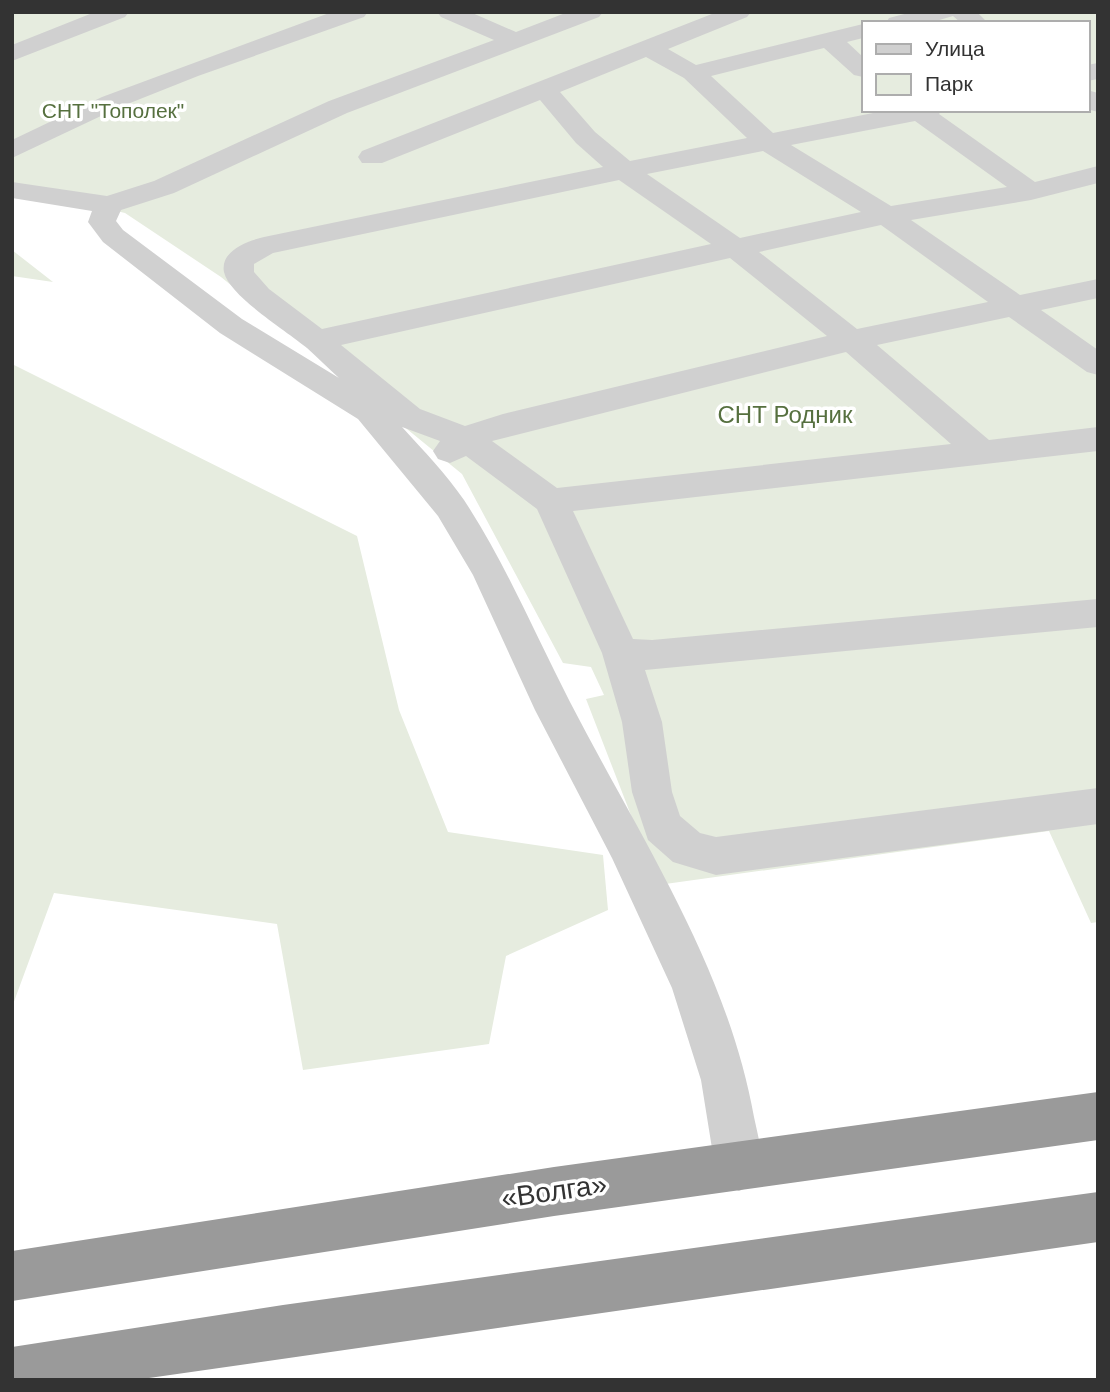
<svg xmlns="http://www.w3.org/2000/svg" width="1110" height="1392" font-family="Arial,sans-serif">
  <rect width="100%" height="100%" fill="#fff"/>
  <path fill="#e6ecdf" fill-rule="evenodd" d="M12,12h1086v910l-7,1 -42,-92 -391,54 -72,-186 18,-4 -13,-28 -28,-4 -101,-189 -241,-197 -96,-64 -113,-27zM863,23h224v87h-224z
    M12,250l41,32 -41,-6z
    M12,364l345,172 42,174 49,122 155,23 5,55 -102,46 -17,88 -186,26 -26,-146 -223,-31 -42,114z"/>
  <g fill="none" stroke-linecap="round" stroke-linejoin="round">
    <path fill="#d0d0d0" fill-rule="evenodd" d="M95,12h34l-4,5 -113,44v-16z
      M332,12h36l-4,5 -166,59 -78,31 -108,51v-18l90,-43z
      M437,12h33l46,20 52,-20h35l-4,5 -252,96 -173,80 -53,17 -5,11 7,9 119,89 97,59c-11,-10 -21,-20 -32,-30 -19,-16 -78,-52 -83,-76 -4,-21 23,-31 40,-35l339,-70 -27,-24 -36,-43 -158,63h-20l-4,-6 4,-6 355,-139h34l-4,5 -79,32 28,16 167,-41v14l-16,4 16,15v20l-9,-2 -30,-27 -113,28 62,57 115,-23h54l-3,4 96,68 63,-16v17l-67,17 -120,20 109,75 78,-16v19l-57,12 57,40v25l-11,-3 -78,-55 -132,28 112,95 109,-13v24l-525,60 60,128 19,1 446,-41v28l-453,43 17,52 10,70 8,24 20,17 16,4 382,-49v36l-382,51 -43,-13 -25,-22 -16,-48 -10,-70 -20,-69 -65,-144 -71,-53 -16,7 -12,-4 -5,-8 7,-10 -38,-14c22,24 44,47 62,73 42,64 71,134 106,202 69,134 157,264 184,415 5,24 12,44 2,67l-17,7 -17,-7 -7,-17 -14,-87 -29,-92 -60,-130 -77,-148 -62,-135 -35,-59 -80,-97 -138,-86 -117,-91 -15,-20 4,-11 -80,-13v-16l95,14 47,-15 175,-80 165,-61 -53,-23zM646,57l38,21 63,60 -117,23 -35,-29 -35,-40zM915,121l92,66 -116,19 -100,-61zM763,151l98,61 -121,26 -93,-64zM619,180l92,64 -389,85 -53,-40 -15,-17v-8l19,-11zM881,225l107,77 -131,27 -98,-77zM730,258l97,78 -324,78 -38,12 -45,-17 -79,-64zM846,352l105,92 -394,44 -65,-47z
      M912,12h65l11,11h-27l-8,-7 -24,7h-43l3,-5z
      M1098,63v16l-11,2v-16z
      M1087,90l11,3v19l-11,-3z"/>
    <path fill="#9a9a9a" fill-rule="evenodd" d="M1098,1092v48l-544,76 -542,85v-50l542,-84z
      M1098,1192v50l-963,138h-123v-33l271,-42z"/>
  </g>
  <g text-anchor="middle" dominant-baseline="central" stroke-width="7" stroke-linejoin="round" paint-order="stroke">
    <g font-size="21" fill="#56703f" stroke="#fff">
      <text x="113" y="110">СНТ "Тополек"</text>
    </g>
    <g font-size="24" fill="#56703f" stroke="#fff">
      <text x="785" y="414">СНТ Родник</text>
    </g>
    <g font-size="28" fill="#333" stroke="#fff">
      <text transform="translate(554 1191) rotate(-8)">«Волга»</text>
    </g>
  </g>
  <rect width="1110" height="1392" fill="none" stroke="#333333" stroke-width="28"/>
  <rect x="862" y="21" width="228" height="91" fill="#ffffff" stroke="#adadad" stroke-width="2"/>
  <rect x="876" y="44" width="35" height="10" fill="#d0d0d0" stroke="#adadad" stroke-width="2"/>
  <text x="925" y="56" font-size="21" fill="#333333">Улица</text>
  <rect x="876" y="74" width="35" height="21" fill="#e6ecdf" stroke="#adadad" stroke-width="2"/>
  <text x="925" y="91" font-size="21" fill="#333333">Парк</text>
</svg>
